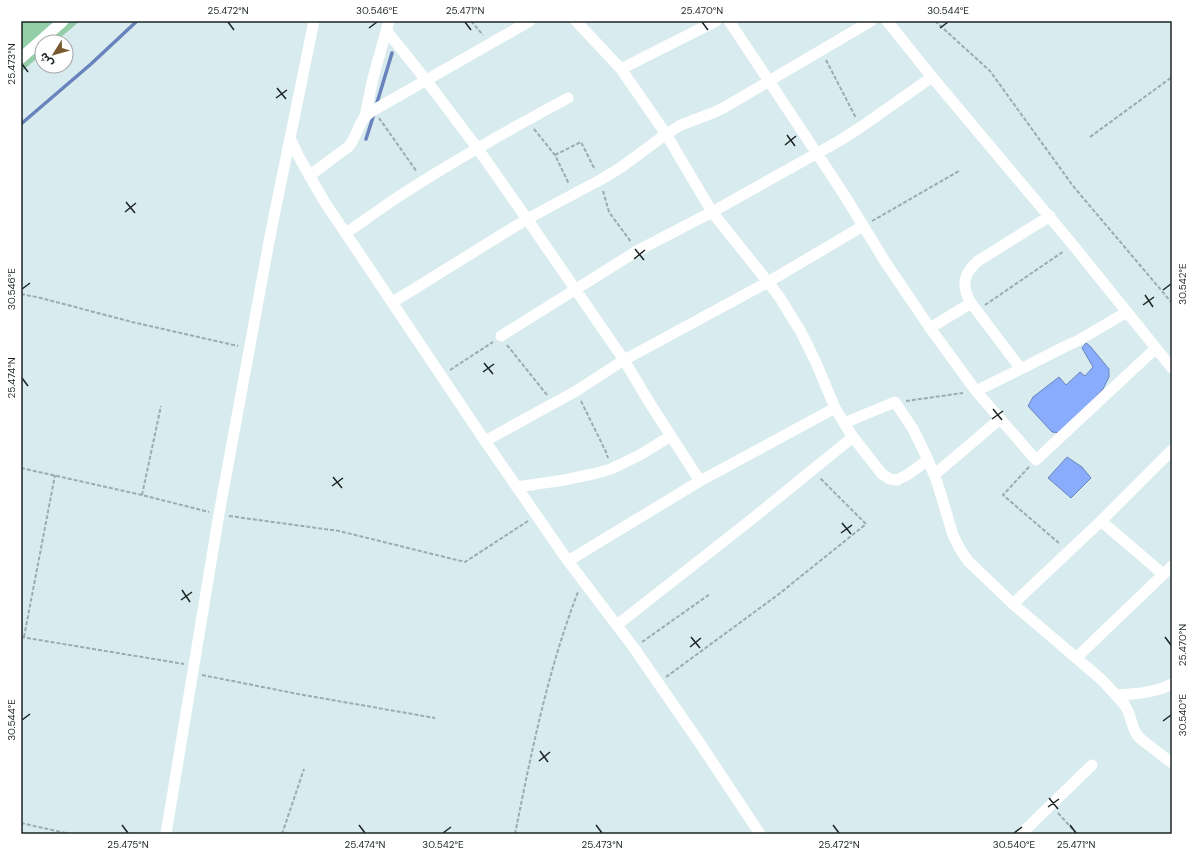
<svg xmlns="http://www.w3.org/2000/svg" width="1193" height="855" font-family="'DM Sans','Noto Sans Arabic',sans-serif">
  <rect width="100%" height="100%" fill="#d8ebee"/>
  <path fill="#93cea8" d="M21,21h59l-25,21h-13v12l-21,18z"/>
  <path fill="#89adfc" stroke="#6984bc" d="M1086,343l4,3 19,23v8l-6,12 -31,35 -11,9 -9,-1 -24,-26 5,-9 26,-20 7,8 14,-13 5,4 8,-9 -11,-19z
    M1067,457l15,10 9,11 -20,20 -23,-20z"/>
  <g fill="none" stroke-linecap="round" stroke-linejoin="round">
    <path stroke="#6984bc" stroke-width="3.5" d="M376,106l16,-53
      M21,124l70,-60 46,-43
      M366,139l8,-25"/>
    <path stroke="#9cacae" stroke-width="2" stroke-dasharray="4 2" stroke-linecap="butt" d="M471,21l12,14
      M935,21l55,50 83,115 99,117
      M826,60l30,58
      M379,118l38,54
      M534,129l21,26 14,29
      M1090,137l82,-60
      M555,155l26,-13 14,28
      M603,191l6,21 22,30
      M872,221l87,-50
      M21,294l20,4 91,24 106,24
      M985,305l79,-54
      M507,345l40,50
      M450,370l43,-28
      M581,401l25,51 2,6
      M906,401l57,-8
      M1029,467l-26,28 57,49
      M21,468l121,27 67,17
      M142,495l19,-89
      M229,516l110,15 126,31 63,-41
      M21,637l163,27
      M24,637l31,-162
      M642,642l68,-48
      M202,675l96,19 137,24
      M666,677l113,-83 87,-70 -46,-46
      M1058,813l19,21
      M21,823l49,11
      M282,834l22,-65
      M515,834c16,-80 33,-165 63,-242"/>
    <path stroke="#fff" stroke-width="11" d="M576,21l45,48 45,65 46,78 56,70 12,16 21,34 8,16 8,17 18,43 9,15 9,14 29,37 8,5 7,1 10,-5 21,-15
      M729,21l40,60 74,112 43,70 44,65 46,63 60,69 120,-112
      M887,21l45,56 141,168 99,123
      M386,30l40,50 52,69 49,70 97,141 25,42 51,79
      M21,58l42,-37
      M621,69l95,-48
      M365,116l8,-38 16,-57
      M290,138l9,19 25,44 161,240 83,120 66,87 65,94 61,92
      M309,176l39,-29c7,-7 9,-17 14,-26 3,-5 7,-8 12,-11l156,-89
      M346,233c19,-13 38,-27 58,-40 53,-34 108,-65 164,-95
      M393,302l134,-83 73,-39 20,-12 26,-19 20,-15 15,-9 34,-13 10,-5 146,-86
      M930,328l41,-25
      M501,336l136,-85 75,-39 127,-71 22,-14 71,-50
      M1021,369l-50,-66c-10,-17 -8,-29 7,-42l72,-45
      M976,391l45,-22 43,-22 15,-7 48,-28
      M844,423l51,-21 18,27 15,31 9,22 16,53 7,14 8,12 45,43 89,76 22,24 4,7 6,18 3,6 5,5 30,23
      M485,441l91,-50 48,-31 144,-78 95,-56
      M934,475l66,-56
      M517,487l47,-7 29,-6 18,-5 27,-13 33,-20
      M1101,521l62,53
      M568,561l132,-80 135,-73
      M1013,604l88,-83 71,-71
      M617,625l135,-106 101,-82
      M1076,658l96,-92
      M1116,695c20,-1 38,-2 56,-11
      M166,834l53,-320 52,-283 43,-210
      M1021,834l71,-69"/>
  </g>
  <path fill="none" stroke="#1d2425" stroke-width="1.5" d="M228,22l6,8M465,22l6,8M702,22l6,8M369,28l8,-6M940,28l8,-6M22,64l6,8M277,88l9,11M276,98l11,-8M787,135l8,11M785,145l11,-9M126,202l9,11M125,212l11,-9M635,249l9,11M634,259l11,-9M22,289l8,-6M1163,290l8,-6M1145,295l8,12M1143,305l11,-8M484,363l9,11M483,372l11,-8M22,378l6,8M993,409l9,11M992,419l11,-8M333,477l9,11M332,486l11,-8M842,523l9,11M841,533l11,-8M182,590l8,12M181,600l11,-8M691,637l9,11M1165,637l6,8M690,647l11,-9M22,720l8,-6M1163,721l8,-6M540,751l8,11M539,761l11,-9M1049,798l9,11M1048,807l11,-8M122,825l6,8M359,825l6,8M596,825l6,8M833,825l6,8M1070,825l6,8M443,833l8,-6M1014,833l8,-6"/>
  <rect width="1193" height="855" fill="none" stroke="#ffffff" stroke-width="44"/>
  <g transform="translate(54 54) rotate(233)"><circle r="19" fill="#ffffff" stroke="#a5a7a8"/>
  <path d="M0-3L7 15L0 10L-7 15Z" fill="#785a2e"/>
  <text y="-6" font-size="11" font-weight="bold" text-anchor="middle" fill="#1d2425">ش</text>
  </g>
  <rect x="22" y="22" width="1149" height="811" fill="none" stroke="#1d2425" stroke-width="1.5"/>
  <g font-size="10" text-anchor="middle" fill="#1d2425">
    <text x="228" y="14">25.472°N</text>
    <text x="377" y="14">30.546°E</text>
    <text x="465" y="14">25.471°N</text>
    <text x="702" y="14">25.470°N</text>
    <text x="948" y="14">30.544°E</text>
    <text transform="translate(11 64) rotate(-90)" y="4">25.473°N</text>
    <text transform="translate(1182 284) rotate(-90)" y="4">30.542°E</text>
    <text transform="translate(11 289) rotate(-90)" y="4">30.546°E</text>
    <text transform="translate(11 378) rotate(-90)" y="4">25.474°N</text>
    <text transform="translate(1182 645) rotate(-90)" y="4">25.470°N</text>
    <text transform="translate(1182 715) rotate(-90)" y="4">30.540°E</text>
    <text transform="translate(11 720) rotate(-90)" y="4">30.544°E</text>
    <text x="128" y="848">25.475°N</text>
    <text x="365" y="848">25.474°N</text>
    <text x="443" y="848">30.542°E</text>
    <text x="602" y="848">25.473°N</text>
    <text x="839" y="848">25.472°N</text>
    <text x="1014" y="848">30.540°E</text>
    <text x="1076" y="848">25.471°N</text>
  </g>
</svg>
